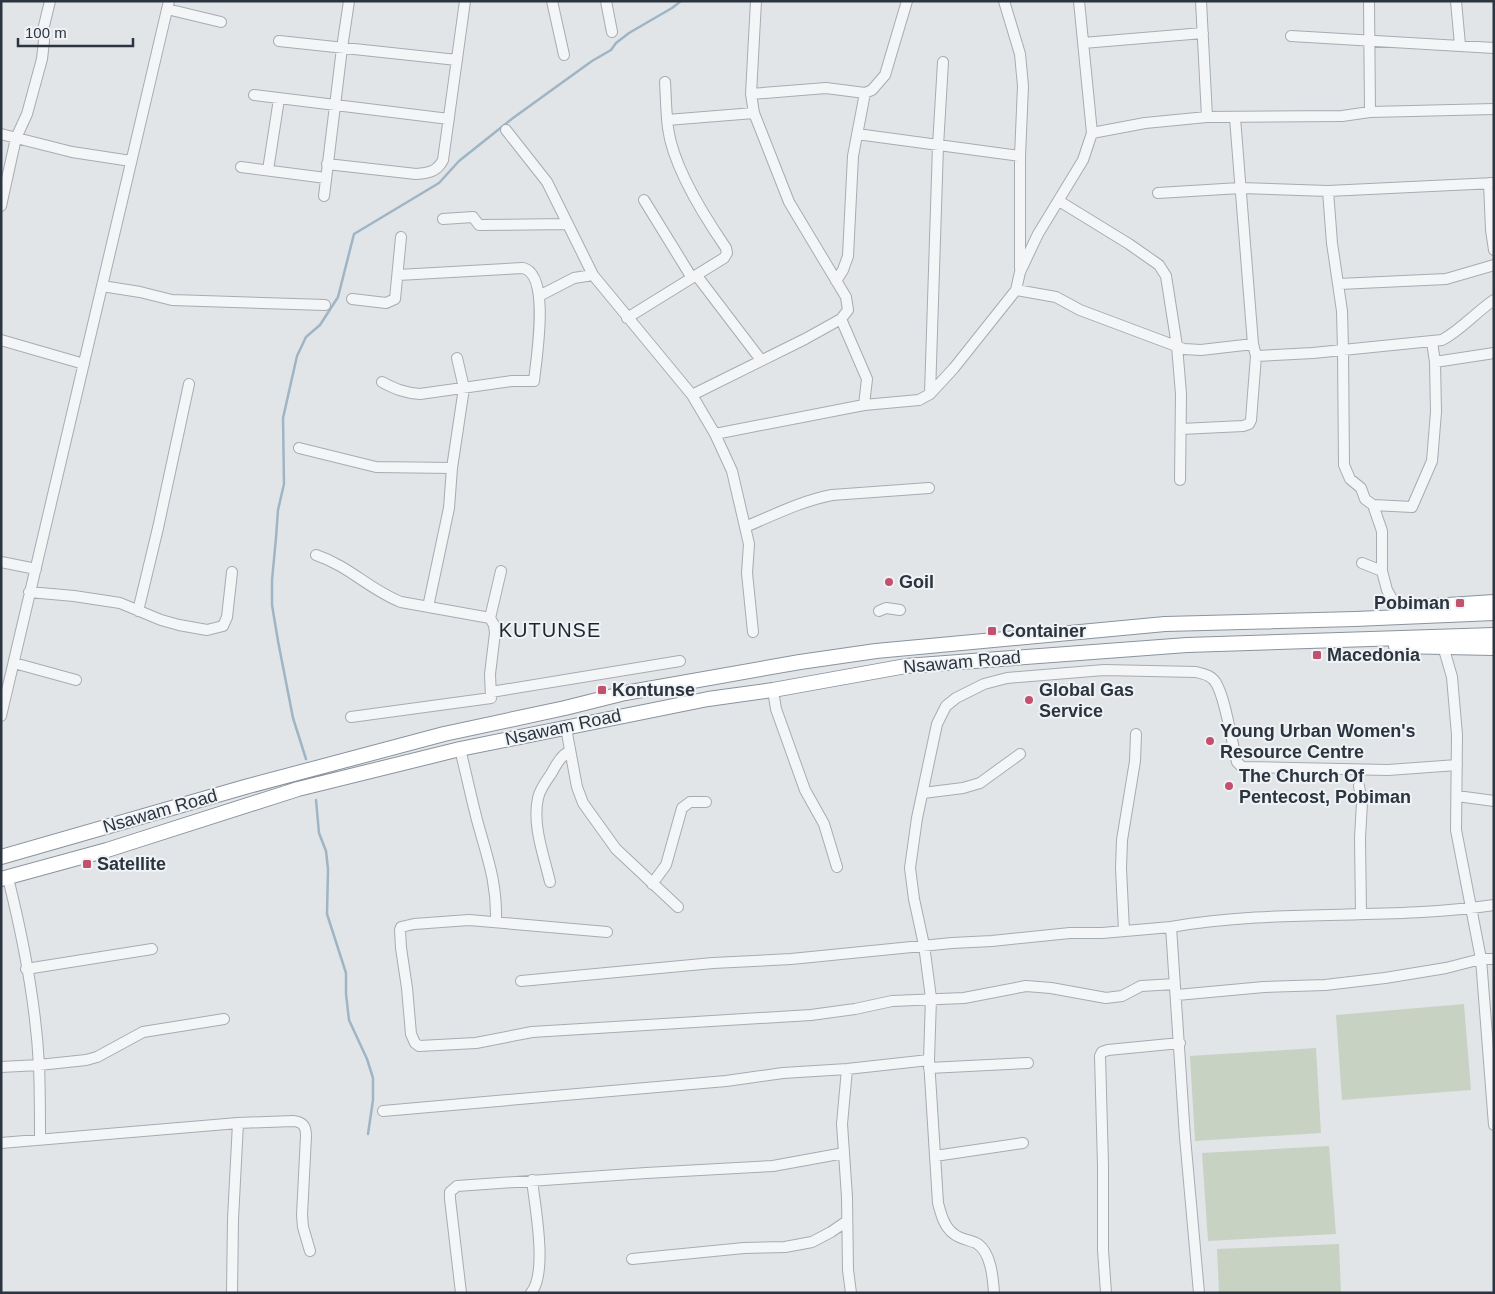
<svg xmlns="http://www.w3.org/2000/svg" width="1495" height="1294" font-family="Helvetica,sans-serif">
  <rect width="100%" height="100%" fill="#e1e5e8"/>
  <path fill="#c8d2c3" d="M1464,1004l7,86 -129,10 -6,-85z
    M1316,1048l5,85 -126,8 -5,-85z
    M1329,1146l7,88 -128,7 -6,-88z
    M1339,1244l2,49h-122l-2,-44z"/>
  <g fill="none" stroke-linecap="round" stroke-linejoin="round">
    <path stroke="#9fb5c5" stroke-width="2.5" d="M306,759l-13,-41 -15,-77 -6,-36v-25l4,-42 2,-28 6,-26 -1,-66 14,-62 9,-19 14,-12 18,-28 16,-63 85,-51 20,-22 54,-43 79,-57 19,-11 5,-7 13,-10 43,-25 9,-7
      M316,800l3,33 7,18 2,18 -1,45 19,59v21l3,26 18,39 6,19v22l-5,34"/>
    <defs>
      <path id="minor" d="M552,1l12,54
        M606,1l6,31
        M1004,1l16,53 3,32 -3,70v112
        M1201,1l6,116
        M1369,1l1,111 124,-3
        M1456,1l4,44
        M167,9l54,13
        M1291,36l203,12
        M279,41l178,19
        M1083,43l120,-10
        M751,94l75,-6 39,5 7,-3 13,-15 22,-74
        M254,95l195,24
        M667,120l87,-7
        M506,130l41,52 46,93 99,120 23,39 17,37 17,73 -2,29 6,59
        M1092,133l53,-10 62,-6 135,-1 28,-4
        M1,134l71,18 59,9
        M857,134l163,22
        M327,164l89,10c12,-1 21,-2 27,-14l22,-159
        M241,167l85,11
        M268,170l11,-71
        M1489,183l2,47 3,20
        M1328,191l4,52 10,68 1,39 1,115 6,14 11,9 4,11 8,6 39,2 20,-46 4,-49 -1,-50 -3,-20
        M1158,193l82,-5 88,3 166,-8
        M324,196l18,-148 7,-47
        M644,200l48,78
        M1059,201l70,43 30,21 7,11 11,70 4,48 -1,86
        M1,206l15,-68 11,-24 15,-55 2,-18 -1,-11 7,-29
        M443,219l30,-2 6,8 89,-1
        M697,276l64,84
        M836,281l7,-11 5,-14 5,-100 12,-63
        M1339,284l107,-5 48,-14
        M102,286l38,6 32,8 153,5
        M1016,290l40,7 24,13 104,39 17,1 52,-6
        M539,296l35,-18 19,-3
        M352,299l34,4 9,-4 6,-62
        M627,318l97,-60 3,-5 -1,-5c-22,-32 -53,-81 -58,-120 -2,-15 -2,-31 -3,-46
        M841,319l26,60 -3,26
        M1,340l83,24
        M1256,356l57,-3 129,-13c19,-10 34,-28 52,-40
        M1435,362l59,-9
        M382,382c13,7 23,11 38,12l92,-13h22c2,-21 17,-107 -11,-113l-125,7
        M930,394l8,-248 5,-84
        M692,395l113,-56 36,-20 7,-9 -2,-13 -57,-95 -35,-89 -3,-19 5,-93
        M1181,429l62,-3 6,-2 2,-4 5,-64 -3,-12 -18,-226
        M715,434l149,-29 55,-5 11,-6 24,-26 62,-78 4,-18 18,-38 45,-74 9,-27 -13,-132
        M299,448l77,19 76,1
        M1373,505l9,26v40l5,19 10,18
        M745,527c29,-12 56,-26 87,-32l97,-7
        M316,555c33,11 54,35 85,47l89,16 4,7 1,8 -5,41 1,24 -140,19
        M1,562l35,7
        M1362,563l20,8
        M29,592l45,4 46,7 41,17 18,5 28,5 16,-4 4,-9 5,-45
        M428,607l21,-99 3,-40 12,-80 -7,-30
        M138,611l20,-83 31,-144
        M879,611l7,-3 14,2
        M490,618l11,-47
        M1443,646l9,31 5,58 -1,95 25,129 13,166
        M14,663l62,17
        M773,690l3,19 29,81 19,34 13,43
        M491,692l189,-31
        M1,716l168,-715
        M566,728l11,59 6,16 33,46 62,58
        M460,749c6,24 11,48 17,71 10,37 20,61 19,101
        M1359,786l3,16 -2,36 1,76
        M923,793l40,-5 17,-5 40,-29
        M1457,796l37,5
        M8,878c15,60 28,126 31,188 1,24 1,48 1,73
        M550,882c-6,-26 -18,-57 -12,-84 2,-9 8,-17 13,-24 5,-9 10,-19 19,-23
        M652,884l14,-19 16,-57 8,-6h16
        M1124,931l-3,-63 1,-28 13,-79 1,-27
        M607,932l-138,-12 -55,4 -13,3 -1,3 1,18 6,40 4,46 4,9 4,3 57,-3 56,-11 279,-17 44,-6 37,-8 72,-3 62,-12 25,2 55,10 16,-2 19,-10 34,-2
        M26,969l126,-20
        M521,981l192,-18 78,-4 161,-16 40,-2 78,-8h32l69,-6
        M1177,995l87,-8 61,-2 60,-7 61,-10 35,-9h13
        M1,1067l38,-2 47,-5 11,-3 46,-25 81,-13
        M929,1068l99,-5
        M847,1069l-5,55 5,73 1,73 3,23
        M383,1111l343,-30 57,-8 64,-4 82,-9
        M1,1143l237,-20 55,-2c10,1 13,5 13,15l-4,79 1,12 7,24
        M935,1156l88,-13
        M632,1259l112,-11 41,-1 27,-5 19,-10 16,-11
        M232,1293l1,-74 5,-96
        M461,1293l-11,-94v-7l7,-6 189,-13 127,-7 71,-13
        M531,1293c17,-20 4,-86 1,-113
        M994,1293c-1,-15 -3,-42 -18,-50 -7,-3 -16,-4 -22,-9 -10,-7 -13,-20 -16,-31l-9,-143 2,-62 -7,-53 -10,-46 -4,-31 7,-50 20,-94 9,-18 10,-8 28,-14 23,-6 97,-8 92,2c8,2 15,3 20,11 10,17 15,57 21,79l5,5 146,3 69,-5
        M1106,1293l-3,-43v-85l-3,-109 2,-4 6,-2 72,-7
        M1199,1293l-14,-156 -14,-210c107,-19 216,-6 323,-22"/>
      <path id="highway" d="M1417,607l77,-5
        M1396,646l98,2
        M1,857l244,-70 199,-53 121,-26 60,-15 175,-31 76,-11 289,-27 190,-5 139,-6
        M1,879l106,-29 191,-61 162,-40 248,-50 65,-9 133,-24 281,-21 307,-10"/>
    </defs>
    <use href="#minor" stroke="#a7acb2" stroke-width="12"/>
    <use href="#highway" stroke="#8a939e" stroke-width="16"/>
    <use href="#minor" stroke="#f3f5f7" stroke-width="10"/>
    <use href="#highway" stroke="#fff" stroke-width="14"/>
  </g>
  <g fill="#c2516d" stroke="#f0f3f6" stroke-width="2">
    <circle cx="889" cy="582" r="5"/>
    <rect x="1455" y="598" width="10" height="10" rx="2.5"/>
    <rect x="987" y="626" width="10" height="10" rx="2.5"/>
    <rect x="1312" y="650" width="10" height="10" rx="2.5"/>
    <rect x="597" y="685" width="10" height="10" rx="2.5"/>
    <circle cx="1029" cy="700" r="5"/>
    <circle cx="1210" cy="741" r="5"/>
    <circle cx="1229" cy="786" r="5"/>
    <rect x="82" y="859" width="10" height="10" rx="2.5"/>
  </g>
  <g text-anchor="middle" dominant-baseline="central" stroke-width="4" stroke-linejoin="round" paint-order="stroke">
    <g font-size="18" font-weight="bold" fill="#2b343f" stroke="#f0f3f6" text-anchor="start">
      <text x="899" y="582">Goil</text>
      <text x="1450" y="603" text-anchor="end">Pobiman</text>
      <text x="1002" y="631">Container</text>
      <text x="1327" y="655">Macedonia</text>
      <text x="612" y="690">Kontunse</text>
      <text x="1039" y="690">Global Gas<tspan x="1039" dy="21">Service</tspan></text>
      <text x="1220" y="731">Young Urban Women's<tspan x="1220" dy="21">Resource Centre</tspan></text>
      <text x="1239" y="776">The Church Of<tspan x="1239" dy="21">Pentecost, Pobiman</tspan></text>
      <text x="97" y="864">Satellite</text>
    </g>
    <g font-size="18" fill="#2b343f" stroke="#f0f3f6">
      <text transform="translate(962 662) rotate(-5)">Nsawam Road</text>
      <text transform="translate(563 727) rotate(-12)">Nsawam Road</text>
      <text transform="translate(160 811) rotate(-16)">Nsawam Road</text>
    </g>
    <g font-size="20" letter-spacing="1" fill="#1d252f" stroke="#f0f3f6">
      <text x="550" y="630">KUTUNSE</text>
    </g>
  </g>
  <rect width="1495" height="1294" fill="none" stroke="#2b343f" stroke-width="5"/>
  <path d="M18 38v8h115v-8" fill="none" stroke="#2b343f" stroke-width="2.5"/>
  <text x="25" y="38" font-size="15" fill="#2b343f" stroke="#f0f3f6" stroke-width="4" paint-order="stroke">100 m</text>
</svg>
